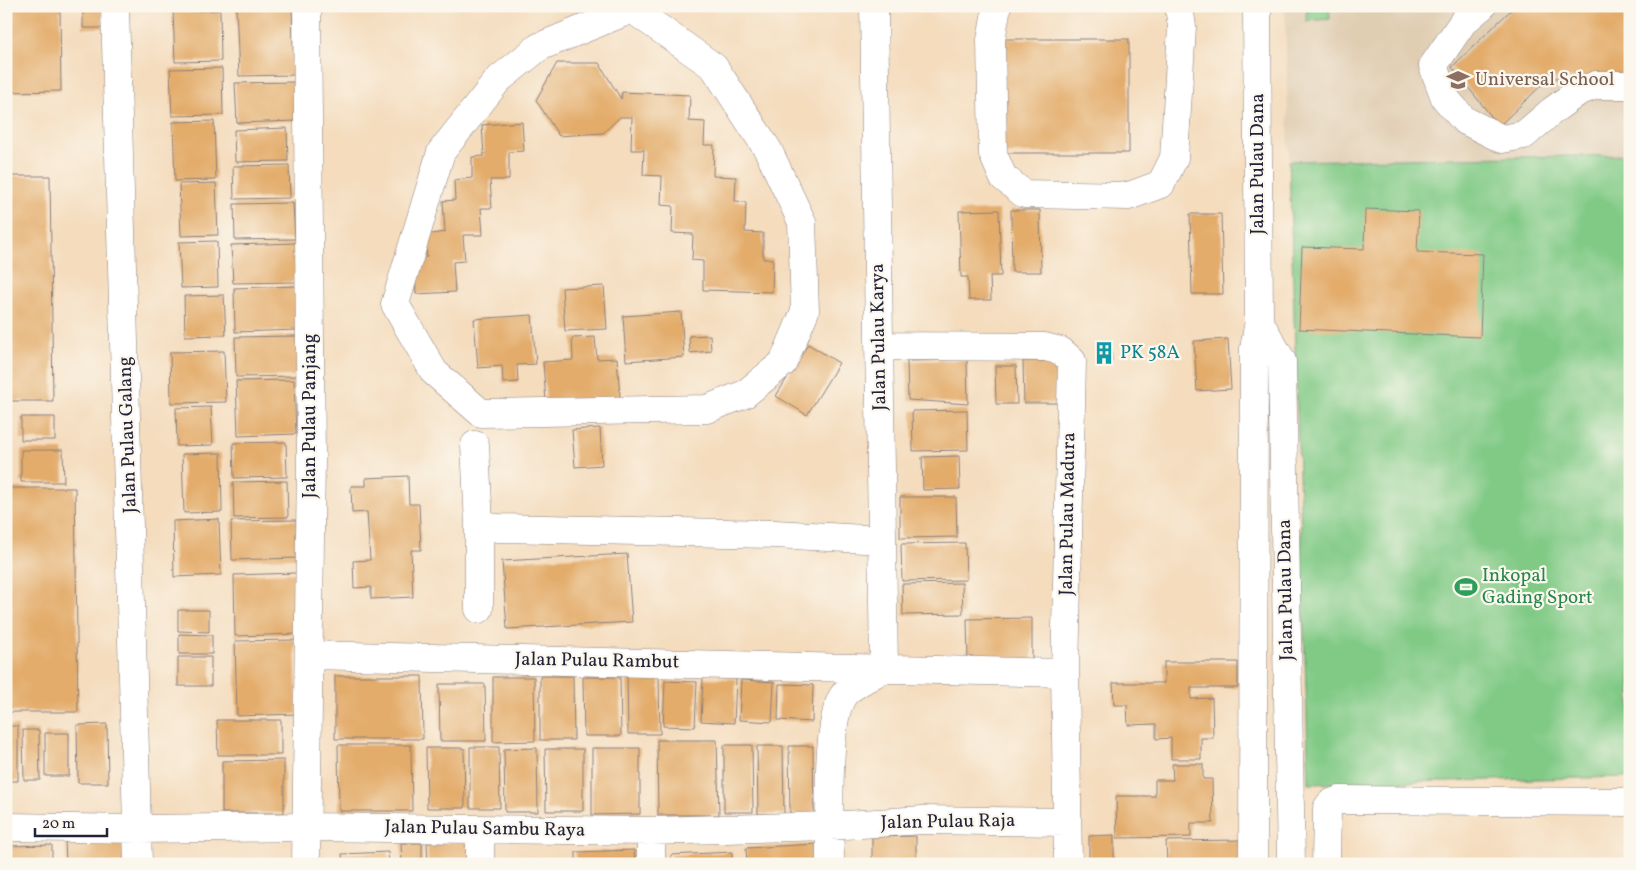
<svg xmlns="http://www.w3.org/2000/svg" width="1636" height="870" font-family="Vollkorn,serif">
  <rect width="100%" height="100%" fill="#fbf7ec"/>
  <filter id="ink" filterUnits="userSpaceOnUse"><feTurbulence type="fractalNoise" baseFrequency=".02" numOctaves="2"/><feDisplacementMap in="SourceGraphic" scale="10" xChannelSelector="R" yChannelSelector="G"/><feConvolveMatrix kernelMatrix="1 2 1 2 8 2 1 2 1" color-interpolation-filters="sRGB"/></filter>
  <filter id="wash" filterUnits="userSpaceOnUse"><feTurbulence type="fractalNoise" baseFrequency=".0096" numOctaves="4" result="noise"/><feDisplacementMap in="SourceGraphic" scale="20" xChannelSelector="R" yChannelSelector="G"/><feGaussianBlur stdDeviation="1.12" result="paint"/><feColorMatrix in="noise" values="0 0 0 0 0 0 0 0 0 0 0 0 0 0 0 0 0 1.4 0 .05"/><feComposite in="paint" operator="in"/></filter>
  <g filter="url(#wash)">
    <rect width="100%" height="100%" fill="#f4dcbd"/>
    <path fill="#e0cdb2" d="M1285,6h345v149l-341,6z"/>
    <path fill="#81ca86" stroke="#527660" d="M1307,6h22l1,13 -24,2z
      M1630,155v622l-321,7 -20,-623z"/>
    <g id="blocks">
      <path fill="#e3ac6a" d="M6,6h54l1,85 -55,1z
        M83,6h20v22h-20z
        M236,6h56l2,69 -55,1z
        M1515,6h115v71l-81,1 -50,48 -47,-59z
        M220,10l1,51 -46,1 -2,-50z
        M1003,39h126v114h-126z
        M557,63h42l22,36 1,-7 68,3 -1,26 16,1 -1,23h10l-1,31 23,1 -1,24 11,1 -1,30 18,1v26h10l-1,33 -69,-2v-29l-11,-1 1,-26 -21,-1 1,-27 -12,-1 1,-29 -19,-1 1,-25h-13l1,-33h-12l-17,16 -44,3 -23,-36z
        M222,68l1,47 -51,1 -2,-47z
        M295,82l2,39 -60,2 -2,-40z
        M214,121l2,59 -41,1 -2,-59z
        M522,122l2,29 -15,1v28h-19l2,28h-11l2,27h-20l2,26 -12,1 2,30 -39,2 -1,-37h12l-2,-22 20,-3 -2,-31 12,-1 -1,-20 18,-2v-21l12,-1 -2,-31z
        M287,128l1,33 -53,1 -1,-32z
        M289,165l1,33 -56,1 -1,-33z
        M6,176h44l3,225h-47z
        M216,183l2,52 -37,1 -2,-52z
        M293,203l2,36 -60,1 -1,-36z
        M1365,209l54,2 -2,41 66,2 -3,83 -181,-8 3,-82 62,2z
        M999,210l2,66h-11l1,24h-22l-1,-23h-7l-2,-66z
        M1011,210h29l1,62h-29z
        M1190,214h31l2,80h-31z
        M217,241l1,46 -37,1 -2,-46z
        M297,243l1,39 -65,1 -2,-38z
        M297,286l1,44 -63,2 -1,-44z
        M604,286l3,43 -42,2 -3,-43z
        M224,295l2,40 -41,1 -1,-40z
        M681,312l3,45 -58,4 -3,-45z
        M532,315l4,49 -19,1 1,17 -15,1 -1,-17 -24,2 -4,-49z
        M710,335l1,16 -21,2 -1,-17z
        M297,336l1,40 -62,1 -1,-40z
        M595,337l2,22 20,-1 3,39 -74,4 -3,-39 30,-2 -1,-22z
        M1228,339l3,50 -34,2 -3,-50z
        M808,344l31,19 -32,52 -31,-19z
        M1097,345h14l1,16h-16z
        M224,351l2,51 -55,1 -1,-51z
        M967,360l1,44 -60,-4 -1,-39z
        M1023,361h47l1,42h-47z
        M995,366h21l1,38h-21z
        M294,380l2,54 -58,2 -2,-55z
        M211,407l2,38 -36,1 -1,-38z
        M967,410l1,40 -55,1 -1,-40z
        M21,417h34v23h-34z
        M600,428l2,37 -27,2 -3,-37z
        M286,442l1,35 -53,1 -1,-35z
        M21,450h42l1,32h-43z
        M221,453l1,59 -38,1 -2,-59z
        M959,456l1,33 -37,1 -1,-33z
        M408,476l1,28h10l2,46h-10l2,47 -42,2v-12l-17,1 -1,-27 17,-1 -3,-48 -15,1 -1,-27h15v-8z
        M287,481l1,36 -54,1 -1,-36z
        M6,488h69l3,224h-72z
        M900,497h56l1,40 -57,1z
        M219,519l2,56 -47,2 -1,-56z
        M296,520l1,38 -65,2 -1,-39z
        M965,543l1,37 -64,1 -1,-37z
        M627,554l5,68 -125,7 -5,-68z
        M296,573l2,61 -63,2 -1,-61z
        M962,583l1,31 -60,1 -1,-31z
        M178,610h31v22l-31,-1z
        M1032,618v43l-64,1 -1,-43z
        M179,634l33,1v19h-33z
        M295,640l2,74 -60,2 -2,-75z
        M178,657h33v29h-33z
        M1164,662h74v26h-47v11l21,-1 1,40h-12v21h-30v-21l-15,1v-15l-28,1 -1,-20h-13l-1,-22h51z
        M627,675h32l1,59h-32z
        M335,676h87l1,63h-88z
        M540,676h33l1,64h-34z
        M493,677h41l1,64 -42,1z
        M583,677h37l1,59h-37z
        M703,678l33,1 -2,44 -33,-2z
        M741,680l33,2 -2,40 -33,-2z
        M665,681l32,1 -2,45 -32,-1z
        M439,684h46l1,57h-46z
        M779,684l34,1 -1,37 -34,-2z
        M217,720h64v35h-63z
        M107,724l1,59h-30l-1,-58z
        M6,726h12v55h-12z
        M23,730h16l1,50h-16z
        M45,733h24v43h-24z
        M657,740h60l2,75h-61z
        M338,745h73l1,66h-73z
        M724,745h28l1,67h-29z
        M757,746h26l1,68h-26z
        M789,746h24l1,68h-24z
        M470,747h29l1,61h-30z
        M426,748h38l1,60h-38z
        M537,748l1,64h-33l-1,-63z
        M592,748h48v66l-48,1z
        M545,749h38v62h-37z
        M284,760v53h-62v-52z
        M1172,764h31v15h9l1,44h-22v14l-74,1 -1,-42h39v-16h18z
        M1114,835v29h-25v-28z
        M916,836v28h-44v-27z
        M124,838l1,26h-59l-1,-25z
        M1242,840v24h-75l-1,-23z
        M474,842l1,22h-47l-1,-21z
        M401,843h21v21h-20z
        M816,844l1,20h-70l-1,-16z
        M52,845v19h-46v-18z
        M634,850l1,14h-59v-12z
        M388,852l1,12h-46l-1,-10z
        M732,852v12h-60l-1,-9z
        M199,862h23v2h-23z"/>
    </g>
  </g>
  <g filter="url(#ink)">
    <use href="#blocks" fill-opacity="0" stroke="#8b7f7c" stroke-width="1"/>
    <g fill="none" stroke-linecap="round" stroke-linejoin="round">
      <defs>
        <path id="minor" d="M115,6l23,858
          M874,6l10,662
          M997,6l-6,34 2,114 10,23 21,17 105,2 32,-12 13,-26 8,-131 -3,-21
          M1482,6l-19,16 -30,44 12,32 19,22 38,19 22,-4 28,-24 26,-19 18,-7h34
          M632,9l82,58 54,83 34,72 3,89 -22,52 -38,31 -38,15 -226,4 -47,-41 -39,-68 46,-152 57,-72 41,-33z
          M1259,321l23,40 9,503
          M879,346l166,1 16,4 11,10 -7,312 3,191
          M475,445l4,80 19,3 277,6 107,6
          M479,525v84
          M309,655l756,18
          M6,827l133,2 166,-2 346,4 179,-5 93,-6 143,2
          M651,831v33
          M306,864l5,-407 -4,-451
          M480,864v-34
          M830,864c0,-36 -5,-142 13,-168 5,-9 32,-22 41,-28
          M1253,864l1,-515 5,-28 -2,-315
          M1326,864l1,-56 4,-5 8,-3 291,2"/>
      </defs>
      <use href="#minor" stroke="#8b7f7c" stroke-width="29"/>
      <use href="#minor" stroke="#fff" stroke-width="28"/>
    </g>
  </g>
  <defs>
    <symbol id="school-bare" viewBox="-9 -9 18 18"><path d="M0-5L7-2L0 1L-7-2ZM-4 1L0 2.5L4 1V4Q0 6-4 4Z" fill="#8d6e63" stroke="#fbf7ec" stroke-width="2.5" paint-order="stroke"/></symbol>
    <symbol id="building-bare" viewBox="-9 -9 18 18"><path d="M-4-6H4V6H1V3H-1V6H-4ZM-2.5-4.3h1.7v1.8h-1.7ZM.8-4.3h1.7v1.8H.8ZM-2.5-1h1.7V.8h-1.7ZM.8-1h1.7V.8H.8Z" fill="#0f9aa8" stroke="#fbf7ec" stroke-width="2.5" paint-order="stroke"/></symbol>
    <symbol id="stadium-bare" viewBox="-9 -9 18 18"><path d="M0-5a6.5 5 0 1 0 0 10a6.5 5 0 1 0 0-10ZM-3.5-1.8h7v3.6h-7Z" fill="#2e9e5b" stroke="#fbf7ec" stroke-width="2.5" paint-order="stroke"/></symbol>
  </defs>
  <g fill-rule="evenodd">
    <use href="#school-bare" x="1442" y="64" width="32" height="32"/>
    <use href="#building-bare" x="1088" y="337" width="32" height="32"/>
    <use href="#stadium-bare" x="1450" y="571" width="32" height="32"/>
  </g>
  <g text-anchor="middle" dominant-baseline="central" stroke-width="4.5" stroke-linejoin="round" paint-order="stroke">
    <g font-size="19" fill="#785e54" stroke="#fbf7ec" text-anchor="start">
      <text x="1475" y="80">Universal School</text>
    </g>
    <g font-size="19" fill="#22223b" stroke="#fbf7ec">
      <text transform="translate(1258 164) rotate(-90)">Jalan Pulau Dana</text>
      <text transform="translate(879 337) rotate(-91)">Jalan Pulau Karya</text>
      <text transform="translate(310 416) rotate(-90)">Jalan Pulau Panjang</text>
      <text transform="translate(128 435) rotate(-92)">Jalan Pulau Galang</text>
      <text transform="translate(1068 514) rotate(-89)">Jalan Pulau Madura</text>
      <text transform="translate(1286 590) rotate(-91)">Jalan Pulau Dana</text>
      <text transform="translate(597 661) rotate(1)">Jalan Pulau Rambut</text>
      <text transform="translate(948 822) rotate(-1)">Jalan Pulau Raja</text>
      <text transform="translate(485 829) rotate(1)">Jalan Pulau Sambu Raya</text>
    </g>
    <g font-size="19" fill="#0d838f" stroke="#fbf7ec" text-anchor="start">
      <text x="1120" y="353">PK 58A</text>
    </g>
    <g font-size="19" fill="#27864d" stroke="#fbf7ec" text-anchor="start">
      <text x="1482" y="576">Inkopal<tspan x="1482" dy="22">Gading Sport</tspan></text>
    </g>
  </g>
  <rect width="1636" height="870" fill="none" stroke="#fbf7ec" stroke-width="25"/>
  <path d="M35 828v8h72v-8" fill="none" stroke="#22223b" stroke-width="2.5"/>
  <text x="42" y="828" font-size="15" fill="#22223b" stroke="#fbf7ec" stroke-width="4" paint-order="stroke">20 m</text>
</svg>
